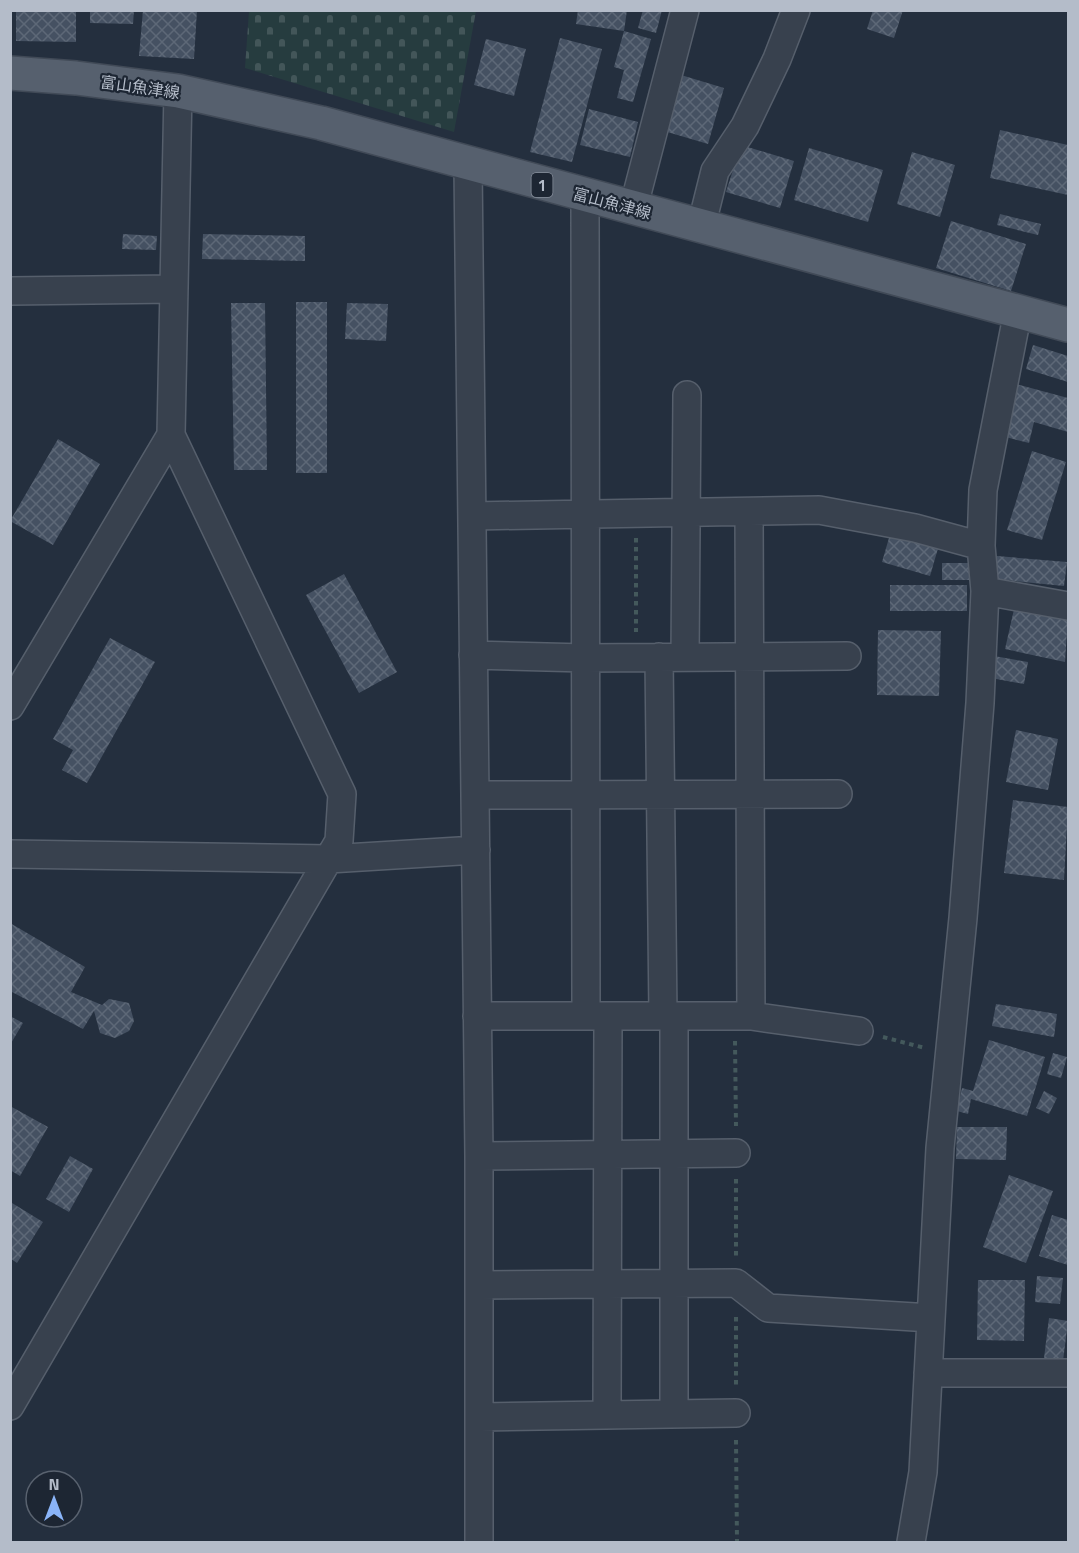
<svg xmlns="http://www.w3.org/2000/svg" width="1079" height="1553" font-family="'Titillium Web','Noto Sans JP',sans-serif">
  <defs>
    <pattern id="cemetery-stones" width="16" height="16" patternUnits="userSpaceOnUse" patternTransform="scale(1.5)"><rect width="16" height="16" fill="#263c3f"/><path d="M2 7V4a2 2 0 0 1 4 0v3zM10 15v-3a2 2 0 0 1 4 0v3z" fill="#435659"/></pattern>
    <pattern id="building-cross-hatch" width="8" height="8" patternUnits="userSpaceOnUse" patternTransform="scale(1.5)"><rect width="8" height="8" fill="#455162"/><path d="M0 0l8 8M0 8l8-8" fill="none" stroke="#5d6877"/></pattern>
  </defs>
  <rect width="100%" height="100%" fill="#242f3e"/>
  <path fill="url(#cemetery-stones)" d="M249,11h227l-22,121 -209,-64z"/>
  <path fill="url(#building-cross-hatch)" d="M16,10h60v32l-60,-1z
    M90,10h44l-1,14 -43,-1z
    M143,10h54l-3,49 -55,-3z
    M578,10h49l-3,21 -48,-7z
    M643,10h19l-6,23 -18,-5z
    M873,10h30l-9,28 -27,-9z
    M624,31l27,8 -18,63 -16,-4 7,-28 -10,-3z
    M560,38l42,11 -30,113 -42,-10z
    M486,39l40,10 -12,47 -40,-11z
    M681,75l43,13 -16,56 -44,-13z
    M589,109l49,13 -8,35 -50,-12z
    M1000,130l68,15v50l-78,-17z
    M741,145l53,16 -14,47 -54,-16z
    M809,148l74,22 -15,52 -74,-22z
    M912,152l43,13 -15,52 -43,-13z
    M1000,214l41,10 -3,11 -41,-10z
    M951,221l75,23 -15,47 -75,-23z
    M123,234l34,2 -1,14 -34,-1z
    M203,234l102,2v25l-103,-2z
    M296,302h31v171h-31z
    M231,303h34l2,167h-33z
    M347,303l41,1 -2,37 -41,-2z
    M1033,345l35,11v26l-42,-13z
    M1016,384l52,14v34l-34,-10 -5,21 -27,-7z
    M58,439l42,25 -47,81 -43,-24z
    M1032,451l34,11 -24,78 -35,-10z
    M891,531l48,14 -9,31 -48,-14z
    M997,556l70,6 -3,24 -69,-7z
    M942,563h28v17h-28z
    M344,574l53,98 -38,21 -53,-98z
    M890,585h77v26h-77z
    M1015,605l53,11 -3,46 -60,-13z
    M878,630l63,1 -2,65 -62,-1z
    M110,638l45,24 -68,121 -25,-13 11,-20 -20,-11z
    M994,656l34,6 -4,22 -33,-6z
    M1016,730l42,9 -10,51 -42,-8z
    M1013,800l55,7 -4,73 -60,-7z
    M10,923l75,44 -14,25 31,13 7,-6 20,4 5,18 -5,10 -14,7 -15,-5 -6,-22 -11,18 -73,-38z
    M996,1004l61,10 -3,23 -62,-11z
    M10,1016l13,7 -13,22z
    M989,1040l56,17 -18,59 -56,-17 -3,15 -11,-3 5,-23 11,3z
    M1053,1053l14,4 -6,21 -14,-4z
    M1044,1091l13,7 -8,16 -13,-6z
    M10,1106l38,21 -28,49 -10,-6z
    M957,1127h50l-1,33 -50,-1z
    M70,1156l23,13 -24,43 -23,-13z
    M1009,1175l44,16 -27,72 -43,-16z
    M12,1203l31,19 -26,41 -7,-5z
    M1052,1215l16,5v45l-29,-9z
    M1037,1276l26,2 -3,26 -25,-2z
    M978,1280h47l-1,61 -47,-1z
    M1049,1318l19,3 -5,40 -19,-3z"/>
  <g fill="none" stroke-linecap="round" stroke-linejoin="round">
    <defs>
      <path id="minor" d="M468,165l11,991v386
        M585,196l1,820
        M633,209l52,-199
        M701,227l14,-56 30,-45 32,-67 19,-49
        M10,291l164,-2
        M749,512l2,504
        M472,516l347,-6 96,18 66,18
        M985,591l83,15
        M473,655l112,3 262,-2
        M659,657l4,359
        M685,657l2,-262
        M10,706l161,-271
        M475,795l363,-1
        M10,854l319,5 147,-9
        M477,1016h274l108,15
        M674,1016v398
        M479,1156l257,-3
        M480,1285l256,-2 32,25 163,10
        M928,1373h140
        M10,1406l329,-565 3,-47 -171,-359 7,-344
        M607,1415l1,-399
        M481,1417l255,-4
        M911,1542l12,-70 17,-324 23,-230 17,-215 5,-112 -4,-45 2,-56 35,-179"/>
      <path id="major" d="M10,73l66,5 102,13 143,32 747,202"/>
    </defs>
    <use href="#minor" stroke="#565f6c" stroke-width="30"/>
    <use href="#major" stroke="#414a57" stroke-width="36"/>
    <path stroke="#44595c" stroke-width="4" stroke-dasharray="4.5 4.5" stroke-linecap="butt" d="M636,538v94
      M883,1037l42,11
      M735,1041l1,85
      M736,1179v79
      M736,1317v70
      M736,1440l1,102"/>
    <use href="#minor" stroke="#38414e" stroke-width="27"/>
    <use href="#major" stroke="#56606e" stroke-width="33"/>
  </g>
  <g text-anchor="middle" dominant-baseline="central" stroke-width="4.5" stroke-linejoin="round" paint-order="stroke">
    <rect fill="#1d2633" stroke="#878f9c" stroke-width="1.5" x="531.5" y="173" width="21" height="24" rx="4.5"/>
    <g font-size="15" font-weight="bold" fill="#b4bcc9">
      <text x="542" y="185">1</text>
    </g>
    <g font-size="16" fill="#b4bcc9" stroke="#1d2633">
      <text transform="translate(140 87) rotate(8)">富山魚津線</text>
      <text transform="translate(612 203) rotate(15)">富山魚津線</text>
    </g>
  </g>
  <rect width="1079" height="1553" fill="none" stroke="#b4bcc9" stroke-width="24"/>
  <g transform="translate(54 1499)"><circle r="28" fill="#1d2633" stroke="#59626f" stroke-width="1.5"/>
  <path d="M0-4.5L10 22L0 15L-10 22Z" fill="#8ab4f8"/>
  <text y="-9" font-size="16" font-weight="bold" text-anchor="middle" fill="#b4bcc9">N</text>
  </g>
</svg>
